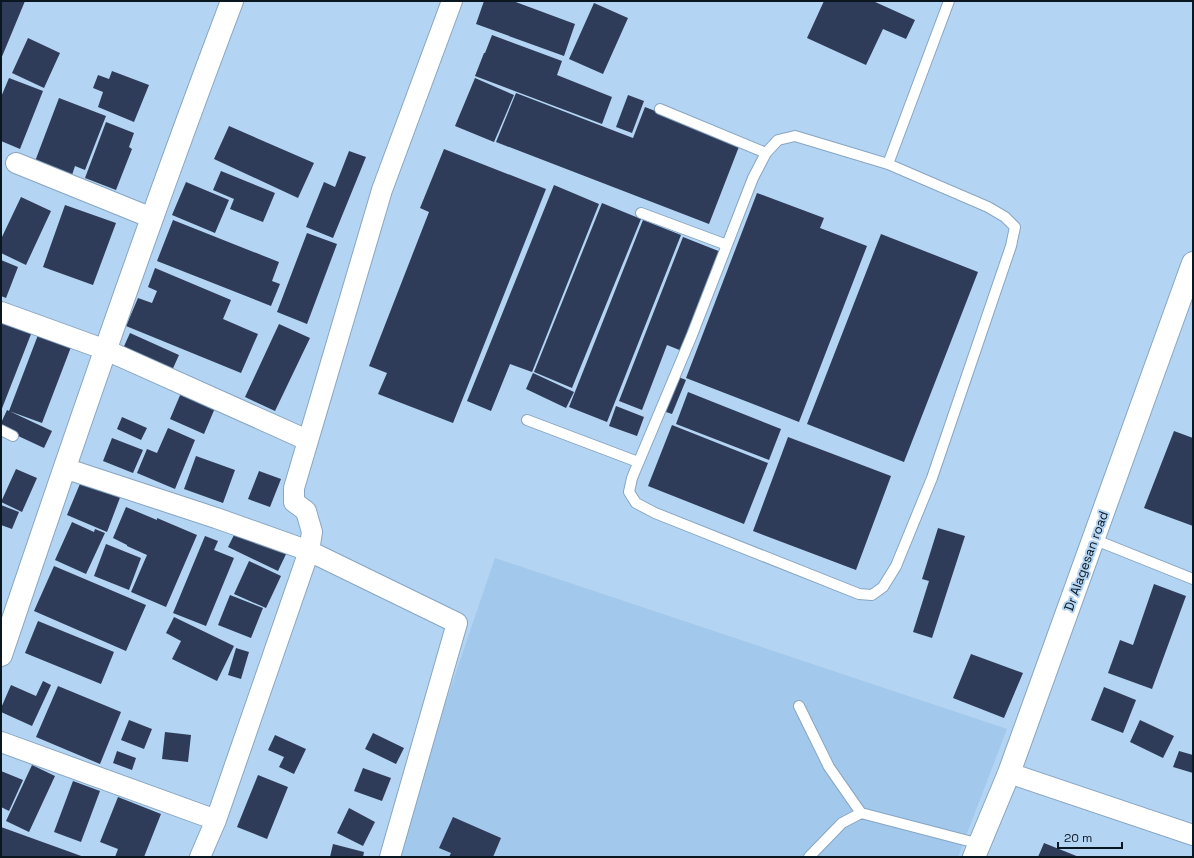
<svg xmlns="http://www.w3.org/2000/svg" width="1194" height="858" font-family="'Space Grotesk',sans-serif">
  <rect width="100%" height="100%" fill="#b3d4f2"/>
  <path fill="#a2c8ec" d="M495,558l512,171 -49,128h-565z"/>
  <path fill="#2f3c59" d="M1,1h24l-24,58z
    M484,1h29l62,23 -11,32 -88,-32z
    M824,1h49l42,19 -9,19 -23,-10 -17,36 -59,-27z
    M594,3l34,15 -25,56 -34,-15z
    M492,35l70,26 -5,14 55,22 -10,27 -127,-48 9,-23h1z
    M28,38l32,15 -16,35 -32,-15z
    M112,71l37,14 -15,37 -36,-15 5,-15 -10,-4 5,-13 11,4z
    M9,78l34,13 -23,58 -19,-8v-44z
    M475,78l39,17 -20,47 -39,-16z
    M516,93l117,45 12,-31 95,37 -31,80 -213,-82z
    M628,95l16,6 -12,32 -16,-6z
    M59,98l47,18 -21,54 -10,-4 -4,12 -37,-14z
    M106,122l28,11 -5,14 3,2 -16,41 -31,-12z
    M229,126l85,37 -16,35 -84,-39z
    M444,149l102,40 -93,234 -75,-29 9,-21 -18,-7 60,-154 -9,-4z
    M349,151l17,6 -33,81 -27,-11 18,-45 11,5z
    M221,171l54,22 -12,29 -33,-13 4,-10 -21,-9z
    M186,182l43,18 -14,33 -43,-18z
    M554,185l45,19 -67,168 -22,-8 -19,47 -24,-10z
    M757,193l67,25 -4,10 47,18 -68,176 -113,-44z
    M21,197l30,14 -25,54 -25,-12v-14z
    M602,203l39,16 -69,169 -38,-16z
    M65,205l51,18 -23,62 -50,-18z
    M173,220l106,42 -7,19 8,3 -9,22 -114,-45z
    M643,220l38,15 -74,187 -38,-15z
    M307,233l30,11 -30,80 -30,-12z
    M881,234l97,38 -74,190 -97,-38z
    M683,237l38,15 -39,99 -15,-6 -25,65 -23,-9z
    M1,260l17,7 -12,31 -5,-2z
    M155,268l76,32 -8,19 35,15 -17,39 -115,-47 12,-28 14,5 5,-12 -9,-4z
    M1,316l32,13 -32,82z
    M279,324l31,14 -35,73 -30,-14z
    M130,333l49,22 -9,20 -49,-22z
    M38,335l33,12 -29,76 -33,-12z
    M533,373l41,19 -8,16 -40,-19z
    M676,376l10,4 -14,34 -9,-3z
    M688,392l93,37 -12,31 -93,-36z
    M181,393l34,15 -11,26 -34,-15z
    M616,406l28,11 -7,19 -28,-10z
    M7,410l45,21 -8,17 -43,-20v-5z
    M122,417l25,11 -6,12 -24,-11z
    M672,425l96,38 -24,61 -96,-38z
    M168,428l27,12 -20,49 -38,-16 10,-24 10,4z
    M1174,431l19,7v88l-49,-18z
    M788,437l103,39 -35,94 -103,-39z
    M112,438l31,12 -10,23 -30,-12z
    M196,456l39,14 -12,33 -39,-14z
    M16,469l21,9 -15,34 -21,-10z
    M259,471l22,8 -11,28 -22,-8z
    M82,479l39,16 -14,37 -40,-17z
    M1,505l18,7 -7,17 -11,-4z
    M126,507l31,13v-2l40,17 -31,72 -35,-15 16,-37 -20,-9v-1l-14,-7z
    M72,522l22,10 1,-3 10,4 -19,41 -31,-14z
    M938,528l27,8 -33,102 -19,-6 16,-51 -7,-2z
    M237,529l50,23 -9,19 -50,-24z
    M205,536l13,5 -4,9 20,8 -28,68 -33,-13z
    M106,544l35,14 -12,32 -35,-14z
    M249,561l32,15 -15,32 -32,-14z
    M54,566l92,39 -20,46 -92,-40z
    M1154,584l32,12 -34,93 -44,-16 12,-33 13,5z
    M230,595l33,13 -12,30 -33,-13z
    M174,617l60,29 -17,35 -45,-22 9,-18 -15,-8z
    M38,621l76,31 -13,32 -76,-31z
    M236,648l13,4 -8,27 -13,-4z
    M971,654l52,19 -19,45 -51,-20z
    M43,681l8,4 -19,41 -31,-14v-4l10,-23 25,11z
    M58,686l63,26 -21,52 -64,-27z
    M1104,687l32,13 -13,33 -32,-13z
    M129,720l23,9 -8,20 -23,-9z
    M1140,720l34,16 -11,22 -33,-16z
    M165,732l26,3 -3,27 -26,-3z
    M373,733l31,15 -8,16 -31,-15z
    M275,735l31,14 -12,25 -15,-7 5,-10 -16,-7z
    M117,751l19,7 -4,12 -19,-7z
    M1179,751l14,4v18l-20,-6z
    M32,765l23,11 -26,56 -23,-11z
    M363,768l28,10 -9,23 -28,-10z
    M1,771l22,9 -14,31 -8,-4z
    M258,775l30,12 -21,52 -30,-12z
    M73,781l27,10 -19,51 -27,-10z
    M118,797l43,17 -17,43h-29l3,-8 -18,-7z
    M349,808l26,14 -12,24 -26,-13z
    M453,817l48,21 -8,19h-44l2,-4 -12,-5z
    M1,827l83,30h-83z
    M1044,843l35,14h-41z
    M333,844l31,8 -1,5h-33z"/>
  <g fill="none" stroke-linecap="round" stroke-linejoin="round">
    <defs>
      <path id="service" d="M660,109l106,44
        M795,136l93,28 100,43 17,10 10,10 -4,19 -79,232 -36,88 -13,21 -11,8 -13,-1 -204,-81 -19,-10 -7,-11 3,-14 60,-143 61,-157 13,-25 12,-13z
        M888,164l61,-163
        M641,213l86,32
        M527,420l111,42
        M1,430l12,6
        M1093,539l100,40
        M799,706l30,61 32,46
        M809,857l33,-34 19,-10 119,31"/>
      <path id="minor" d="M16,163l136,55
        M1,312l105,38 201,90
        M64,468l152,50 93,33 148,72 -67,234
        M1,742l215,78
        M1009,773l184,62
        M200,857l16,-37 93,-269 3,-19 -6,-21 -12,-9v-14l88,-298 70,-189"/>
      <path id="tertiary" d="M1,655c74,-219 149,-438 231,-654
        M974,857l35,-84 184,-510"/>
    </defs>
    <use href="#service" stroke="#87a6c3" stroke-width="12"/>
    <use href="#minor" stroke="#87a6c3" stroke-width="22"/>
    <use href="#tertiary" stroke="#87a6c3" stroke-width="24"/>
    <use href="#service" stroke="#fff" stroke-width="10"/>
    <use href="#minor" stroke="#fff" stroke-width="20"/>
    <use href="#tertiary" stroke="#fff" stroke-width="22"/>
  </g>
  <g text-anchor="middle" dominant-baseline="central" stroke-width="4" stroke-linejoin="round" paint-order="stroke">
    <g font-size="13" fill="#0a1620" stroke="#b3d4f2">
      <text transform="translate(1086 561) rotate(-70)">Dr Alagesan road</text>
    </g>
  </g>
  <rect width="1194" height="858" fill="none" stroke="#0a1620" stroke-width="4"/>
  <path d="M1058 842v6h64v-6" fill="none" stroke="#0a1620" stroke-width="2"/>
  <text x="1064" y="842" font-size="12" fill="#0a1620" stroke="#b3d4f2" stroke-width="3" paint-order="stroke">20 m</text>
</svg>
